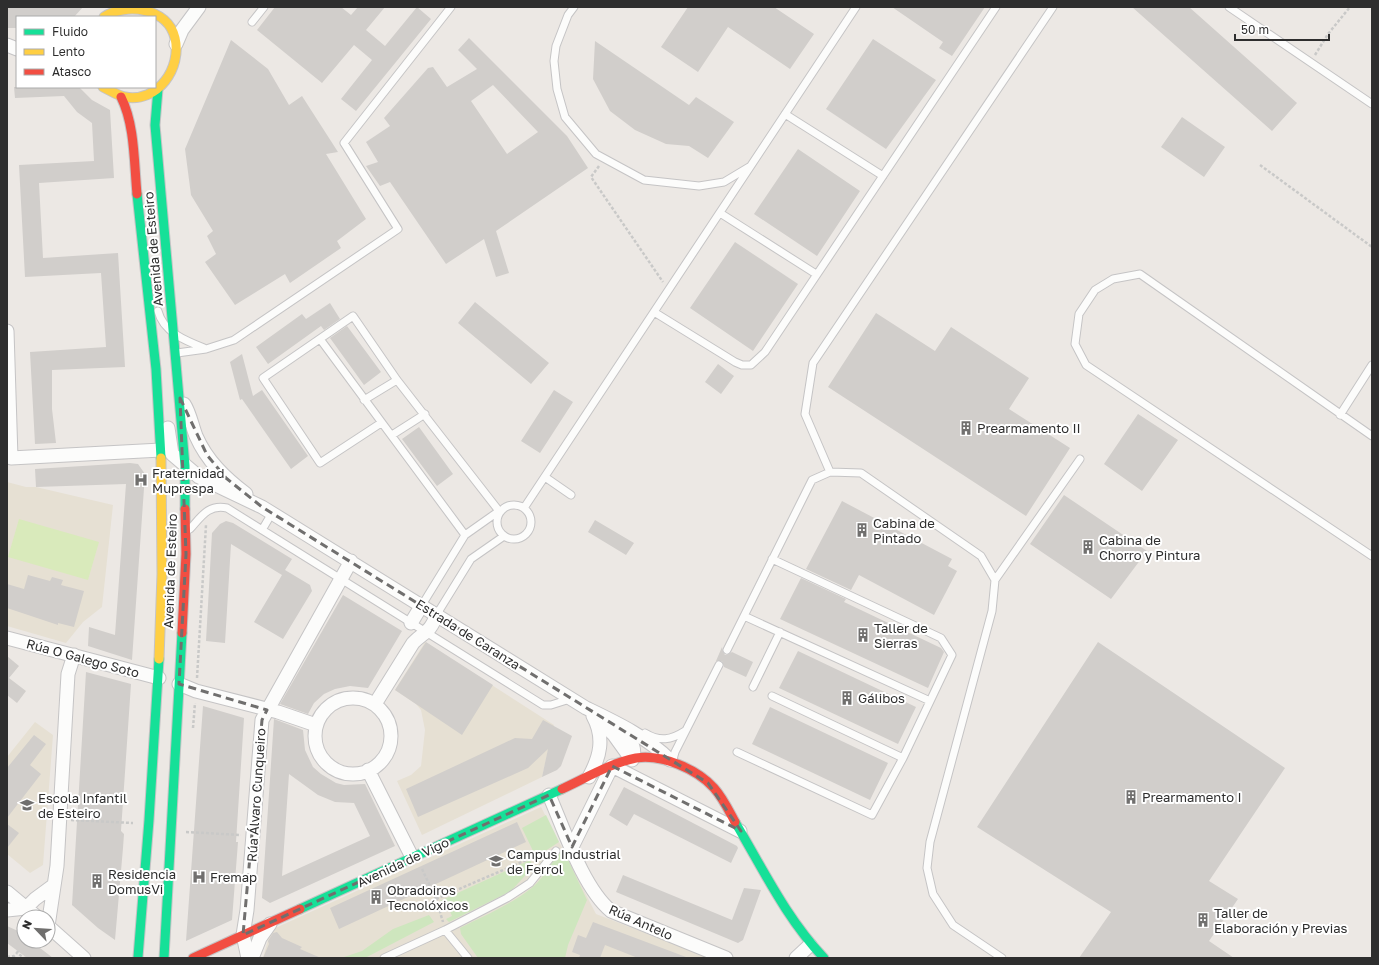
<svg xmlns="http://www.w3.org/2000/svg" width="1379" height="965" font-family="'Golos Text',sans-serif">
  <rect width="100%" height="100%" fill="#ece8e4"/>
  <path fill="#e6e0d3" d="M7,482l19,5h10l77,18 -11,102 -19,15 -17,21 -59,-17z
    M425,642l129,83 -12,52 -120,58 -25,-54 14,-6 10,-9 4,-36 -4,-20 -5,-6 -21,-14z
    M35,722l18,13 -10,130 -13,8 -23,-19v-97z
    M541,807l55,107 114,44h-447l8,-28z"/>
  <path fill="#cee6be" d="M546,815l13,27 -20,13 -5,-2 -12,-25z
    M563,849l24,51 -19,45 -3,13h-87l-17,-24 -1,-6c23,-12 59,-27 77,-45 10,-10 15,-24 26,-34z
    M530,860l3,7 -22,24 -62,31 -3,-3 6,-3 -3,-7 -5,3 -4,-11z
    M429,915l5,7 -69,36h-24l21,-7 31,-22z"/>
  <path fill="#d9eabb" d="M19,519l80,23 -11,38 -80,-23z"/>
  <path fill="#d1cecb" fill-rule="evenodd" d="M8,7h75l-9,10h-57v11h-10z
    M275,7h66l10,8 7,-8h27l-19,23 19,16 32,-39 14,12 -75,92 -15,-12 31,-39 -18,-15 -32,38 -65,-53z
    M688,7h86l40,27 -24,35 -62,-42 -30,45 -37,-25z
    M892,7h93l-33,49 -13,-8 4,-6z
    M1132,7h57l108,96 -25,28z
    M469,38l98,98 21,32 -92,63 13,42 -13,4 -12,-38 -38,25 -56,-82 -10,4 -14,-20 12,-4 -12,-20 24,-16 -6,-8 44,-50 5,-1 14,20 30,-18 -19,-19zM493,85l45,47 -31,22 -36,-53z
    M873,39l63,41 -50,69 -60,-40z
    M231,40l37,29 21,36 13,-9 36,56 -12,2 40,65 -29,22 4,7 -51,35 -5,-9 -50,31 -30,-43 11,-8 -9,-18 6,-5 -22,-36 -6,-46z
    M595,41l94,64 7,-8 38,25 -26,36 -19,-12 -23,-2 -31,-14 -25,-19 -17,-32z
    M14,87h65l13,13 18,10 4,68 -75,5 4,75 75,-5 7,114 -73,3v39l4,34 -21,1 -5,-92 76,-5 -5,-74 -76,4 -6,-112 75,-4 -2,-38 -15,-11 -13,-16 -49,2z
    M1182,117l43,30 -21,30 -43,-30z
    M798,149l62,42 -43,65 -63,-42z
    M735,242l63,42 -45,67 -63,-43z
    M475,302l74,61 -18,21 -73,-61z
    M330,303l10,16 -16,11 -3,-4 -53,38 -12,-17 46,-33 4,5z
    M876,313l59,38 16,-24 78,51 -20,31 61,39 -44,68 -198,-129z
    M347,326l34,46 -17,13 -34,-47z
    M242,354l11,42 9,-6 46,66 -17,13 -49,-70 -2,1 -10,-38z
    M718,364l16,12 -13,18 -16,-12z
    M554,390l19,12 -33,51 -19,-12z
    M1138,414l40,26 -36,51 -38,-27z
    M419,427l34,47 -16,12 -35,-47z
    M130,463l8,1 7,10 -13,186 -44,-14 1,-19 26,8 11,-151 -90,3 -1,-18z
    M1064,495l83,56 -36,48 -81,-55z
    M842,501l110,58 -4,7 9,5 -23,44 -75,-40 -8,15 -45,-21z
    M595,520l39,23 -8,12 -38,-23z
    M226,521l7,2 59,36 -7,11 25,15 2,6 -29,48 -29,-17 28,-47 -51,-31 -6,99 -19,-2 6,-108 8,-9z
    M28,575l22,6 2,-4 11,3 -2,5 23,6 -10,36 -16,-4v2l-51,-17v-24l17,5z
    M801,578l45,21 -2,3 97,46 3,4 -16,36 -148,-69z
    M343,595l59,36 -34,57 -18,-2 -15,3 -11,5 -10,9 -6,11 -28,-10z
    M426,642l67,43 -31,50 -67,-45z
    M1098,642l187,126 -76,113 29,18 -29,42 25,17h-155l32,-46 -134,-85z
    M722,647l1,5 2,3 4,-1 3,-2 21,10 -7,15 -22,-10 -2,-6h-6z
    M798,651l118,56 -18,37 -119,-56z
    M7,656l12,10 -10,12 17,13 -9,12 -10,-8z
    M86,672l45,12 -10,147 3,3 -1,14 -8,92 -17,-12 -26,-23z
    M203,706l41,12 -8,124h2l-6,78 -46,21z
    M770,707l118,56 -18,37 -118,-56z
    M274,719l29,11 2,20 8,17 8,7 15,9 8,2 21,-1 30,62 -125,57 -8,-5zM289,774l29,21 17,7 19,1 16,33 -88,40z
    M543,720l29,16 -11,30 -4,4 -15,7 6,-28 -20,19 -110,49 -12,-28 109,-51 17,1z
    M34,735l12,9 -16,21 11,9 -34,44v-50z
    M624,787l113,59 1,2 -7,15 -97,-49 -7,12 -18,-11z
    M517,822l9,20 -187,87 -9,-21z
    M7,824l12,9 -12,15z
    M623,875l109,45 12,-32 17,2 -18,50 -5,3 -122,-51z
    M593,922l93,35v1h-48l-33,-13 -5,13h-21l1,-3 -8,-3 6,-17 8,3z
    M7,926l11,5 6,4v6h7l22,17h-26l-20,-15z
    M277,932l5,6 20,9 -2,2 21,9h-58l6,-14 -1,-3 5,-8z"/>
  <g fill="none" stroke-linecap="round" stroke-linejoin="round">
    <defs>
      <path id="lane" d="M574,7l-6,8 -12,31 -2,15 3,28 8,28 31,37 48,26 55,6 25,-4 25,-15
        M1229,7l143,97
        M252,22l12,-15
        M785,114l98,62
        M720,213l96,61
        M158,311c5,21 28,30 46,37
        M654,312l81,50 7,3h9l14,-13 231,-345
        M320,339l145,196
        M177,353l29,-4 28,-9 164,-111 -54,-86 107,-136
        M364,400l33,-20
        M1340,415l32,-50
        M381,423l-61,40 -57,-85 90,-62 44,64 102,131 -34,24 -43,70
        M392,435l33,-21
        M1372,436l-232,-162 -27,5 -18,11 -16,24 -4,30 11,21 286,191
        M830,472l31,1 120,83 14,24 -3,31 -62,231 -3,26 6,26 20,31 49,33
        M545,477l26,18
        M497 522a17 17 0 1 1 34 0a17 17 0 1 1-34 0Z
        M524,508l332,-501
        M190,529c11,-12 18,-25 37,-21l316,197h8l19,-6
        M262,530l10,-17
        M995,580l85,-121
        M437,614l34,-55 33,-23
        M744,616l186,85
        M727,650l85,-170 18,-8 -25,-58 8,-51 240,-356
        M753,687l27,-55
        M772,696l131,62
        M645,733c15,9 26,7 40,-2
        M737,752l135,63 31,-57 49,-103 -11,-17 -169,-79
        M672,763l3,-11 44,-87
        M445,930l62,-32 23,-15 26,-32
        M384,958l61,-28 23,28"/>
      <path id="street" d="M176,44l6,-14 17,-23
        M7,45l10,4
        M7,331l4,127 150,-8
        M184,404c6,9 8,22 12,32 11,25 29,42 50,58
        M168,428l4,26 27,23 63,30 324,201c29,14 61,29 84,52
        M411,623l11,-18
        M7,638l152,40
        M179,684l17,7 82,21 38,13
        M315 736a38 38 0 1 1 76 0a38 38 0 1 1-76 0Z
        M375,704l38,-61c12,-12 17,-10 24,-29
        M598,719l16,16 18,25c5,-13 -2,-19 -9,-29
        M368,770l44,87
        M589,777c11,-20 16,-39 4,-61
        M549,795c15,34 34,93 62,116l115,47
        M572,847l40,-81 128,65
        M7,892l30,25
        M26,908l9,-9 19,-14
        M7,910l19,-2
        M48,926l9,-60 11,-192 6,-19
        M48,926l36,32
        M248,958l-5,-23 4,-25 15,-190 89,-159
        M252,958l8,-20 10,-14
        M796,958l14,-13"/>
      <path id="fast" d="M158,89l-3,36 30,341v43
        M137,194l19,175 5,89
        M735,822c28,47 51,96 89,136
        M300,909l262,-120
        M138,957l11,-137 10,-161
        M164,958l18,-325"/>
      <path id="slow" d="M103,87c7,3 15,9 22,10 33,6 57,-29 50,-59 -7,-30 -49,-36 -71,-21
        M159,659l3,-85 -1,-116"/>
      <path id="jam" d="M121,97c14,28 13,66 16,97
        M182,633l4,-79 -1,-45
        M562,789c24,-11 49,-26 74,-31 26,-4 61,11 78,30 9,10 15,23 21,34
        M193,958l107,-49"/>
    </defs>
    <use href="#lane" stroke="#c5c4c5" stroke-width="9"/>
    <use href="#street" stroke="#c5c4c5" stroke-width="15"/>
    <use href="#fast" stroke="#c5c4c5" stroke-width="11"/>
    <use href="#slow" stroke="#c5c4c5" stroke-width="11"/>
    <use href="#jam" stroke="#c5c4c5" stroke-width="11"/>
    <path stroke="#c9c9c8" stroke-width="2.5" stroke-dasharray="3 2" stroke-linecap="butt" d="M1315,55l13,-21 22,-27
      M1260,165l112,82
      M599,166l-8,11 72,105
      M197,678l9,-153
      M193,728l2,-25
      M71,820l62,3
      M186,832l55,3
      M422,869l14,30 7,23
      M436,899l95,-41 9,-3
      M18,951l-1,2 7,5
      M7,957l7,-1 3,-3"/>
    <use href="#lane" stroke="#fcfcfb" stroke-width="7"/>
    <use href="#street" stroke="#fcfcfb" stroke-width="13"/>
    <use href="#fast" stroke="#16e098" stroke-width="9"/>
    <use href="#slow" stroke="#ffcf43" stroke-width="9"/>
    <use href="#jam" stroke="#f24e42" stroke-width="9"/>
  </g>
  <path fill="none" stroke="#706f6e" stroke-width="3" stroke-dasharray="8 5" stroke-linejoin="round" d="M180,398l27,57 19,23 36,29 446,276 33,48 -129,-65 -40,81 -23,-52 -306,140 19,-215 5,-10 -88,-26 7,-130z"/>
  <defs>
    <symbol id="building-bare" viewBox="-9 -9 18 18"><path d="M-4-6H4V6H1V3H-1V6H-4ZM-2.5-4.3h1.7v1.8h-1.7ZM.8-4.3h1.7v1.8H.8ZM-2.5-1h1.7V.8h-1.7ZM.8-1h1.7V.8H.8Z" fill="#706f6e" stroke="#fff" stroke-width="2.5" paint-order="stroke"/></symbol>
    <symbol id="hospital-bare" viewBox="-9 -9 18 18"><path d="M-5-5h3v3.5h4V-5h3V5h-3V1.5h-4V5h-3Z" fill="#706f6e" stroke="#fff" stroke-width="2.5" paint-order="stroke"/></symbol>
    <symbol id="school-bare" viewBox="-9 -9 18 18"><path d="M0-5L7-2L0 1L-7-2ZM-4 1L0 2.5L4 1V4Q0 6-4 4Z" fill="#706f6e" stroke="#fff" stroke-width="2.5" paint-order="stroke"/></symbol>
    <symbol id="university-bare" viewBox="-9 -9 18 18"><path d="M0-5L7-2L0 1L-7-2ZM-4 1L0 2.5L4 1V4Q0 6-4 4Z" fill="#706f6e" stroke="#fff" stroke-width="2.5" paint-order="stroke"/></symbol>
  </defs>
  <g fill-rule="evenodd">
    <use href="#building-bare" x="956" y="418" width="20" height="20"/>
    <use href="#hospital-bare" x="131" y="470" width="20" height="20"/>
    <use href="#building-bare" x="852" y="520" width="20" height="20"/>
    <use href="#building-bare" x="1078" y="537" width="20" height="20"/>
    <use href="#building-bare" x="853" y="625" width="20" height="20"/>
    <use href="#building-bare" x="837" y="688" width="20" height="20"/>
    <use href="#building-bare" x="1121" y="787" width="20" height="20"/>
    <use href="#school-bare" x="17" y="795" width="20" height="20"/>
    <use href="#university-bare" x="486" y="851" width="20" height="20"/>
    <use href="#hospital-bare" x="189" y="867" width="20" height="20"/>
    <use href="#building-bare" x="87" y="871" width="20" height="20"/>
    <use href="#building-bare" x="366" y="887" width="20" height="20"/>
    <use href="#building-bare" x="1193" y="910" width="20" height="20"/>
  </g>
  <g text-anchor="middle" dominant-baseline="central" stroke-width="4" stroke-linejoin="round" paint-order="stroke">
    <g font-size="13" fill="#2e2e2e" stroke="#fff">
      <text transform="translate(153 249) rotate(-95)">Avenida de Esteiro</text>
      <text transform="translate(170 571) rotate(-88)">Avenida de Esteiro</text>
      <text transform="translate(468 634) rotate(32)">Estrada de Caranza</text>
      <text transform="translate(83 658) rotate(15)">Rúa O Galego Soto</text>
      <text transform="translate(256 795) rotate(-86)">Rúa Álvaro Cunqueiro</text>
      <text transform="translate(403 862) rotate(-25)">Avenida de Vigo</text>
      <text transform="translate(641 922) rotate(24)">Rúa Antelo</text>
    </g>
    <g font-size="13" fill="#2e2e2e" stroke="#fff" text-anchor="start">
      <text x="977" y="428">Prearmamento II</text>
      <text x="152" y="473">Fraternidad<tspan x="152" dy="15">Muprespa</tspan></text>
      <text x="873" y="523">Cabina de<tspan x="873" dy="15">Pintado</tspan></text>
      <text x="1099" y="540">Cabina de<tspan x="1099" dy="15">Chorro y Pintura</tspan></text>
      <text x="874" y="628">Taller de<tspan x="874" dy="15">Sierras</tspan></text>
      <text x="858" y="698">Gálibos</text>
      <text x="1142" y="797">Prearmamento I</text>
      <text x="38" y="798">Escola Infantil<tspan x="38" dy="15">de Esteiro</tspan></text>
      <text x="507" y="854">Campus Industrial<tspan x="507" dy="15">de Ferrol</tspan></text>
      <text x="108" y="874">Residencia<tspan x="108" dy="15">DomusVi</tspan></text>
      <text x="210" y="877">Fremap</text>
      <text x="387" y="890">Obradoiros<tspan x="387" dy="15">Tecnolóxicos</tspan></text>
      <text x="1214" y="913">Taller de<tspan x="1214" dy="15">Elaboración y Previas</tspan></text>
    </g>
  </g>
  <rect width="1379" height="965" fill="none" stroke="#2e2e2e" stroke-width="16"/>
  <rect x="16" y="16" width="140" height="72" fill="#ffffff" stroke="#ababab"/>
  <rect x="24" y="29" width="20" height="6" fill="#16e098" stroke="#ababab"/>
  <text x="52" y="36" font-size="12" fill="#2e2e2e">Fluido</text>
  <rect x="24" y="49" width="20" height="6" fill="#ffcf43" stroke="#ababab"/>
  <text x="52" y="56" font-size="12" fill="#2e2e2e">Lento</text>
  <rect x="24" y="69" width="20" height="6" fill="#f24e42" stroke="#ababab"/>
  <text x="52" y="76" font-size="12" fill="#2e2e2e">Atasco</text>
  <g transform="translate(36 929) rotate(295)"><circle r="19" fill="#ffffff" stroke="#ababab"/>
  <path d="M0-3L7 15L0 10L-7 15Z" fill="#706f6e"/>
  <text y="-6" font-size="11" font-weight="bold" text-anchor="middle" fill="#2e2e2e">N</text>
  </g>
  <path d="M1235 34v6h94v-6" fill="none" stroke="#2e2e2e" stroke-width="2"/>
  <text x="1241" y="34" font-size="12" fill="#2e2e2e" stroke="#ffffff" stroke-width="3" paint-order="stroke">50 m</text>
</svg>
